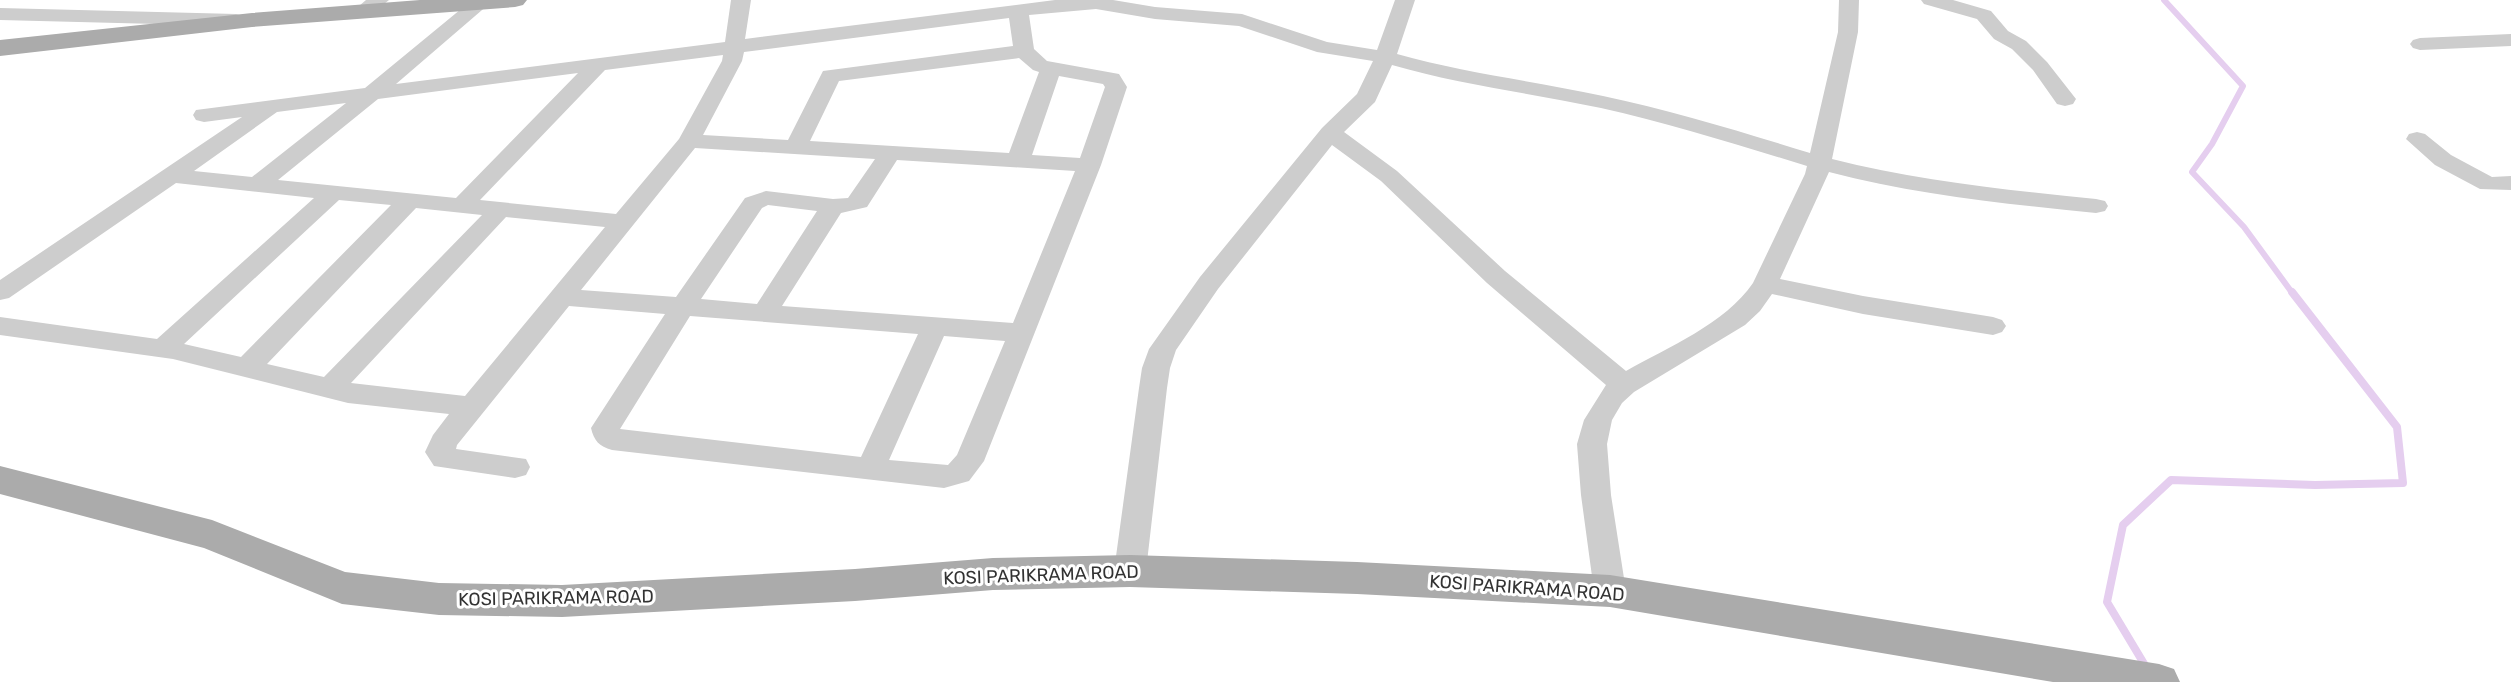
<svg xmlns="http://www.w3.org/2000/svg" width="2511" height="682" font-family="Rubik,sans-serif">
  <rect width="100%" height="100%" fill="#fff"/>
  <g fill="none" stroke-linecap="round" stroke-linejoin="round">
    <path stroke="#e5ceef" stroke-width="6" d="M2164,0l79,86 -31,58 -20,28 52,55 49,67"/>
    <path stroke="#e5ceef" stroke-width="8" d="M2155,682l-48,-80 16,-77 48,-45 144,5 88,-2 -6,-56 -105,-135"/>
    <path fill="#cdcdcd" fill-rule="evenodd" d="M366,0h23l-20,16h-14l-3,-4z
      M472,0h14l3,4 -93,80 329,-42 6,-42h20l-6,39 310,-39h58l42,7 87,7 85,28 50,8 18,-50h20l-18,54c67,19 137,27 206,42 70,15 139,36 207,57l28,-121 1,-32h20l-1,32 -26,127c86,22 176,31 264,40l9,2 3,5 -3,5 -9,2c-89,-9 -180,-18 -267,-41l-49,107 83,17 130,21 9,3 4,6 -4,6 -9,3 -130,-21 -91,-20 -12,17 -15,14 -111,67 -12,11 -10,17 -5,24 4,51 15,96 -5,9 -11,4 -11,-4 -5,-9 -13,-96 -4,-51 7,-24 22,-35 -119,-102 -106,-102 -49,-36 -114,144 -42,61 -6,18 -3,20 -21,183 -5,9 -11,4 -11,-4 -5,-9 25,-183 3,-20 7,-19 51,-72 122,-149 35,-34 16,-33 -56,-9 -78,-26 -84,-7 -59,-10 -67,6 5,34 13,12 72,13 8,13 -26,78 -117,296 -15,20 -25,7 -332,-38c-13,-4 -18,-9 -21,-22l74,-114 -96,-8 -112,139 -1,4 70,10 4,8 -4,8 -11,3 -81,-12 -9,-14 8,-17 16,-21 -101,-11 -175,-44 -173,-24v-18l157,22 157,-141 -138,-15 -167,115 -9,2v-20l242,-163 -38,5 -8,-2 -3,-5 3,-5 169,-22zM1009,18l4,28 -190,25 -35,69 -85,-5 39,-74 2,-9zM723,55l-1,6 -43,78 -63,75 -136,-14 125,-130zM1019,58l14,12 6,2 -30,81 -199,-12 29,-60zM1392,65c69,20 139,28 209,43 70,16 138,37 206,58l-2,8 -52,109c-28,41 -85,64 -127,88l-121,-100 -108,-100 -53,-39 31,-30zM578,73l-122,125 -178,-18 100,-81zM1059,76l44,8 2,3 -25,71 -48,-3zM346,103l-94,74 -58,-6 83,-59zM695,148l180,11 -27,39 -15,1 -67,-8 -21,7 -69,99 -95,-7zM897,160l178,11 -62,152 -231,-17 59,-93 26,-6zM339,200l52,5 -150,152 -57,-13zM768,205l49,6 -60,93 -56,-5 61,-91zM416,208l66,7 -158,162 -57,-13zM506,217l99,10 -140,169 -114,-13zM690,316l228,18 -57,123 -241,-28zM944,336l61,5 -48,114 -9,10 -59,-5z
      M1921,0h32l38,11 17,20 18,10 21,21 29,37 -3,5 -8,2 -8,-2 -24,-34 -21,-21 -18,-10 -17,-20 -53,-15z
      M0,8l236,6 7,2 3,4 -3,4 -7,2 -236,-6z
      M2511,34v12l-91,4 -7,-2 -3,-4 3,-4 7,-2z
      M2417,132l8,2 26,21 41,22 19,-1v14l-31,-1 -45,-24 -29,-26 3,-5z"/>
    <path fill="#ababab" fill-rule="evenodd" d="M420,0h107l-4,5 -8,2 -263,20 -252,29v-16l252,-27z
      M0,466l212,54 133,52 94,11 123,2 293,-16 138,-11 137,-3 227,7 253,13 549,89 15,5 6,13h-127l-443,-75 -253,-13 -227,-7 -137,3 -138,11 -293,16 -123,-2 -97,-11 -138,-56 -204,-54z"/>
  </g>
  <g text-anchor="middle" dominant-baseline="central" stroke-width="6" stroke-linejoin="round" paint-order="stroke">
    <g font-size="18" fill="#333" stroke="#fff">
      <text transform="translate(1041 575) rotate(-2)">KOSI PARIKRAMA ROAD</text>
      <text transform="translate(1527 588) rotate(4)">KOSI PARIKRAMA ROAD</text>
      <text transform="translate(556 598) rotate(-1)">KOSI PARIKRAMA ROAD</text>
    </g>
  </g>
</svg>
